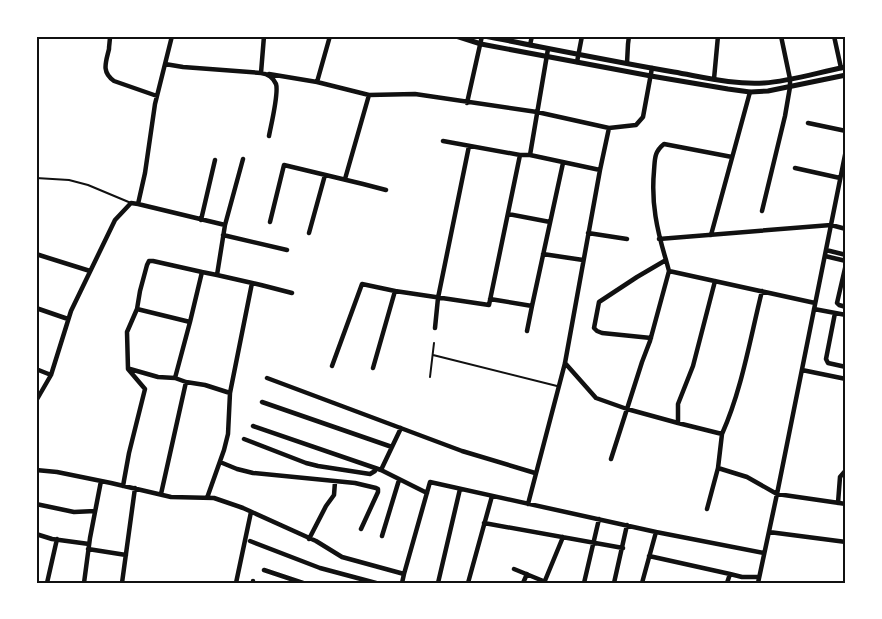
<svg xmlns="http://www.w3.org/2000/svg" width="882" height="619" font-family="'Noto Serif',serif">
  <rect width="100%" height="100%" fill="#fff"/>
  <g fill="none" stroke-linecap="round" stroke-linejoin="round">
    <path stroke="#111" stroke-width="2" d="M36,178l33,2 19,5 43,18
      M433,355l124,31
      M430,377l4,-34"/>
    <path stroke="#111" stroke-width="4.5" d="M110,36c0,5 -1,9 -1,13 -3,13 -8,23 5,32l43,15
      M330,36l-13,46 52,13 46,-1 122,18 72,16 27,-3 7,-8 9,-49
      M834,36l7,32
      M530,45l2,-9
      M577,62l5,-26
      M627,63l1,-19 1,-8
      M165,64l18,3 78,6 3,-37
      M261,73c7,1 12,4 15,11 3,9 -5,41 -7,52
      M269,74l48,8
      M714,79l4,-43
      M467,103l15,-67
      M808,123l38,8
      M443,141l77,14h10l70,15
      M530,155l18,-106
      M795,168l45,10
      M345,179l24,-84
      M138,204l87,21
      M762,211l23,-95 5,-29v-8l-9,-43
      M508,214l42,8
      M201,220l14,-60
      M270,222l14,-57 79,19 23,6
      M309,233l16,-58
      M588,233l39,6
      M223,235l64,15
      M711,235l39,-143
      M659,239l172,-14 15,4
      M826,250l20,5
      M36,254l54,17
      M543,254l40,6
      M825,256l21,5
      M666,260l3,11 146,32
      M846,264l-9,39 2,2 7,2
      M217,275l44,10 31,8
      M490,299l42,7
      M36,308l32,11
      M137,309l53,13
      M814,309l32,6
      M835,313l-9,46 2,4 18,4
      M435,328l3,-30 31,-152
      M527,331l5,-25 31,-143
      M651,338l-49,-5 -5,-2 -3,-3 5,-26 38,-25 29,-17c-9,-30 -15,-57 -12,-89 1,-12 0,-19 10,-27l68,13
      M565,363l31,35 31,11 51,14 44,11 -4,34 -11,41
      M332,366l30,-82 33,7 94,14 31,-150
      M373,368l22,-77
      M36,369l15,6
      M130,369l28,8 17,1 11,4 19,3 25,8
      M802,370l44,9
      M175,378l15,-56 12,-50 15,3 8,-50 18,-66
      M267,378l195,73 73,22
      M36,401l15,-26 20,-64 44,-91 16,-17 7,1 7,-31 10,-69 17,-68
      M262,402l130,45
      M678,423v-19l15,-38 22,-85
      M253,426l128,44 46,23
      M722,434c20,-45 28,-95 40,-143
      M244,439l62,24 12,3 52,8 5,-3v-2
      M611,459l31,-97 8,-21 19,-70
      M220,462l17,7 16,4 102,10 21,5 2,1v3l-17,37
      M718,468l29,9 30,17 69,10
      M36,470l21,2 54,11 60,14 43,1 29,10 73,33 26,16 62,17 -2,9
      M381,470l20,-42
      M123,486l6,-33 16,-64 -17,-20 -1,-37 10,-23 3,-18 7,-26 2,-4h4l49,11
      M161,494l25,-112
      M207,498l17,-48 4,-16 2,-41 22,-110
      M838,503l2,-26 6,-7
      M36,504l38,8 21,-1
      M528,504l37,-141 35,-193 9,-42
      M484,523l139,25
      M769,532l77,10
      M36,534l16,5 37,5
      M382,536l17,-56
      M309,539l17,-33 8,-11 1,-13
      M250,541l70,27 56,15
      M88,549l38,6
      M649,556l81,18 12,3h17
      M514,569l34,14
      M264,570l39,13
      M404,574l26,-92 226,50 108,21
      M47,583l10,-44
      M84,583l6,-45 11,-57
      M122,583l13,-95
      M236,583l15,-71
      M253,583v-2
      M438,583l22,-94
      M468,583l24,-87
      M523,583l4,-9
      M544,583l19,-46
      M584,583l15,-64
      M614,583l13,-58
      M642,583l14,-51
      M727,583l3,-9
      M758,583l19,-89 69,-344"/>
    <path stroke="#111" stroke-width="5" d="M456,36l25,8 170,32 77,13 22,3 18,-1 78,-16
      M484,36c63,12 126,25 190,36 29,5 60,13 90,11 28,-2 55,-11 82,-16"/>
  </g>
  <rect width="882" height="619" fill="none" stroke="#ffffff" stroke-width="75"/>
  <rect x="38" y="38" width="806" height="544" fill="none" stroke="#111" stroke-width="2"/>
</svg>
